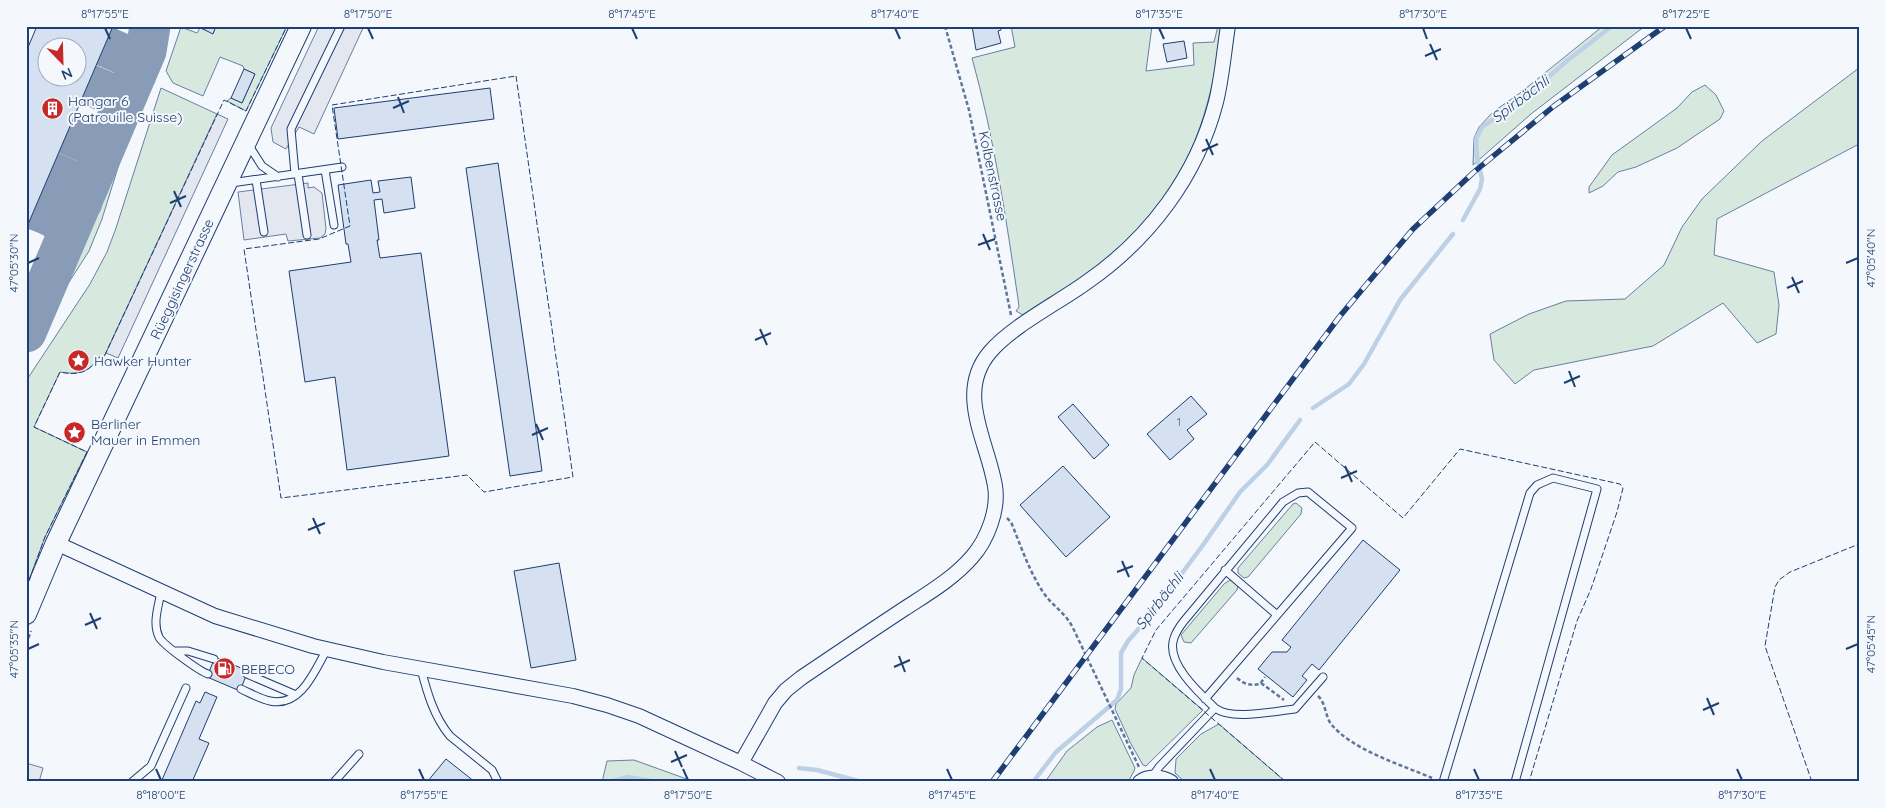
<svg xmlns="http://www.w3.org/2000/svg" width="1885" height="808" font-family="Quicksand,sans-serif">
  <rect width="100%" height="100%" fill="#f4f7fb"/>
  <path fill="#d7e8df" stroke="#687fa3" d="M216,26h71l-41,85 -19,-10 4,-3 11,5 13,-29 -11,-5 -1,-3 -23,-9 -17,39 -30,-13 -7,-12 15,-44 16,6 3,-5 13,5z
    M1011,26h141l-6,45 48,-6 -1,-22 21,-1 4,-16h5c-12,76 -26,135 -77,195 -8,8 -15,18 -23,25 -11,9 -22,17 -33,25 -19,15 -45,35 -67,44l-7,-4 3,-4 -1,-8c-12,-81 -24,-162 -46,-241l43,-11z
    M1603,26h42l-114,88 -58,51 1,-27 5,-11 14,-15 27,-19z
    M1859,68v76l-142,75 -3,36 60,17 5,33 -3,29 -19,9 -34,-40 -70,43 -119,24 -19,14 -21,-24 -4,-26 39,-20 37,-13 59,-2 39,-34 18,-38 20,-28 60,-58z
    M1705,85l11,10 8,16 -4,8 -43,29 -41,19 -18,5 -15,14 -14,7v-6l23,-32 65,-47 15,-16z
    M161,88l56,26 -114,245 -4,-2c-10,16 -21,18 -39,15l-26,55 53,25 -42,85 -19,51v-207l64,-97 17,-32 9,-24z
    M141,93l-39,126 -13,32 -45,70z
    M1296,503l6,5 -1,6 -53,63 -4,1 -6,-5v-5l55,-64z
    M1230,580l8,5 -1,5 -46,53 -7,-1 -3,-7 43,-51z
    M1142,658l61,52 -57,56 -3,-1 -12,-21 -16,-35 1,-5 15,-16 3,-13z
    M1112,720l23,48 -1,3 -6,11h-83l22,-31 30,-24z
    M1219,724l67,58h-101l-10,-9 1,-14 25,-25z
    M634,760l61,22h-93l5,-21z"/>
  <path fill="#e3e8f0" stroke="#687fa3" d="M319,26h45l-50,108 -15,-7 -13,22 -13,-7 -2,-14z
    M217,114l11,5 -110,239 -12,-5z
    M308,183v5l6,-1 8,6 4,36 -1,5 -5,4 -32,3 -2,-7 -42,6 -6,-48z
    M26,763l17,5 -4,14h-13z"/>
  <g fill="none" stroke-linecap="round" stroke-linejoin="round">
    <path stroke="#bed0e5" stroke-width="4.5" d="M1463,220l17,-31 2,-10 -5,-22 -1,-18 6,-12 46,-32 40,-35 44,-34
      M1313,408l36,-24 15,-20 36,-64 53,-66
      M799,768l18,2 45,12
      M610,782l18,-5 28,5
      M1033,782l23,-30 61,-52 4,-11v-36l7,-12 23,-26 52,-70 37,-53 27,-27 33,-45"/>
    <path stroke="#889bb7" stroke-width="41" d="M58,26l74,32 4,9v8
      M73,78l43,18 4,9 -1,8
      M26,116l68,30 4,6v11
      M26,161l52,23 5,9 -1,9
      M26,206c16,7 44,12 39,34
      M26,332l120,-281 4,-25"/>
  </g>
  <path fill="#d5e0f0" stroke="#1d3f73" fill-rule="evenodd" d="M37,26h76l-87,203v-177zM48,48h30v30h-30z
    M197,26h19l-3,8z
    M972,26h28l1,4 -3,1 3,12 -25,7z
    M1184,41l3,17 -20,4 -4,-18z
    M244,69l11,5 -13,29 -11,-5z
    M490,88l4,31 -156,20 -4,-31z
    M498,163l44,308 -32,5 -44,-308z
    M411,177l4,31 -31,5 -2,-14 -8,1 5,40h-2l3,18 41,-5 28,203 -102,14 -12,-93 -30,5 -16,-111 62,-9 -3,-18h-2l-8,-59 33,-5 2,13 7,-1 -2,-11z
    M1191,396l16,18 -20,16 7,9 -24,21 -23,-26z
    M1073,404l36,41 -15,14 -36,-42z
    M1063,466l47,51 -44,40 -46,-52z
    M1363,540l37,30 -81,100 -7,-6 -10,12 5,4 -14,17 -35,-28 14,-17h15l4,-5 -9,-7z
    M559,563l17,97 -45,8 -17,-97z
    M215,657l33,14 -8,20 -33,-14z
    M205,692l12,5 -18,42 10,4 -17,39h-26l-4,-2 34,-79 4,2z
    M446,759l29,23h-48z"/>
  <g fill="none" stroke-linecap="round" stroke-linejoin="round">
    <defs>
      <path id="service" d="M248,144l14,22 16,11
        M325,170l9,55
        M295,174l-4,-45 50,-103
        M298,174l9,61
        M256,180l8,52
        M231,183l111,-16
        M1225,570l52,45
        M161,591c-2,14 -9,32 -2,46 3,7 40,34 49,37
        M174,651h14l26,8
        M421,669c6,23 13,48 29,67l42,34 6,12
        M247,674l49,21
        M241,689c9,4 19,10 29,12 31,7 45,-31 57,-52
        M1205,699l147,-171 -44,-36 -10,1 -15,9 -99,119c-4,5 -8,11 -10,17 -9,24 25,55 41,70
        M1152,777l7,-10 56,-59c17,13 59,3 80,1l28,-32
        M132,782l19,-16 35,-78
        M334,782l25,-28
        M1443,782l87,-289 7,-8 16,-7 44,11 -82,293"/>
      <path id="minor" d="M56,543l159,73 98,30 70,16 190,34 34,9 32,11 102,47 34,-60 11,-13 15,-12c34,-23 68,-46 103,-69 23,-15 49,-30 68,-52 15,-17 27,-47 23,-71 -7,-44 -40,-93 -5,-134 22,-26 68,-49 97,-70 62,-43 110,-106 129,-180 6,-24 8,-51 12,-76
        M741,763l37,19
        M1140,782c9,-7 22,-5 31,0"/>
      <path id="secondary" d="M26,614l30,-71 245,-517"/>
    </defs>
    <use href="#service" stroke="#1d3f73" stroke-width="9"/>
    <use href="#minor" stroke="#1d3f73" stroke-width="16"/>
    <use href="#secondary" stroke="#1d3f73" stroke-width="22"/>
    <path stroke="#5e769c" stroke-width="2.5" stroke-dasharray="4 2.5" stroke-linecap="butt" d="M945,26l24,84 42,205
      M102,364l2,-4
      M1007,518l4,4c10,24 18,49 32,70 9,14 22,20 30,36l66,139
      M26,644l5,-13
      M1237,678c7,6 13,8 23,6l5,-7
      M1261,683l23,17
      M1318,696c8,7 7,20 13,28 21,26 71,41 101,54"/>
    <use href="#service" stroke="#f4f7fb" stroke-width="7"/>
    <use href="#minor" stroke="#f4f7fb" stroke-width="14"/>
    <use href="#secondary" stroke="#f4f7fb" stroke-width="20"/>
    <defs>
      <path id="rail" d="M992,782l348,-466 73,-87 61,-57 80,-66 111,-80"/>
    </defs>
    <use href="#rail" stroke="#1d3f73" stroke-width="5.5"/>
    <use href="#rail" stroke="#f4f7fb" stroke-width="4" stroke-dasharray="11" stroke-linecap="butt"/>
    <path stroke="#1d3f73" stroke-width="1" stroke-dasharray="6 2.5" stroke-linecap="butt" d="M516,76l57,401 -89,15 -17,-17 -186,23 -37,-249 75,-10 31,-13 -18,-121z
      M29,581l16,-44 42,-85 -53,-25 26,-55c18,4 30,0 39,-15l4,2 121,-259 22,11 41,-85
      M1286,782l-144,-124 14,-28 159,-188 88,76 57,-69 160,35 3,4 -6,24 -26,77 -14,32 -48,161
      M1812,782l-47,-136 10,-59 4,-7 11,-8 69,-28"/>
  </g>
  <path fill="none" stroke="#1d3f73" stroke-width="2" d="M105,28l5,11M368,28l5,11M632,28l5,11M895,28l5,11M1159,28l5,11M1423,28l4,11M1686,28l5,11M1430,44l7,16M1425,56l16,-7M398,97l6,16M393,108l16,-7M1206,139l7,16M1202,151l16,-7M174,191l7,16M170,203l16,-7M983,234l7,16M978,245l17,-6M28,263l11,-5M1846,263l12,-5M1792,277l7,16M1787,288l16,-7M760,329l7,16M755,340l16,-7M1569,371l6,16M1564,383l16,-7M536,424l7,16M532,435l16,-7M1345,466l7,16M1341,478l16,-7M313,518l7,16M308,530l17,-7M1122,561l7,16M1117,572l16,-6M90,613l7,16M85,625l16,-7M28,649l11,-5M1846,649l12,-5M899,656l6,16M894,667l16,-7M1707,698l7,17M1703,710l16,-7M675,751l7,16M671,762l16,-7M156,769l5,11M419,769l5,11M683,769l5,11M947,769l5,11M1210,769l5,11M1474,769l5,11M1737,769l5,11"/>
  <defs>
    <symbol id="building-disc" viewBox="-11 -11 22 22"><circle r="9.5" fill="#c62828" stroke="#f4f7fb"/><path d="M-4-6H4V6H1V3H-1V6H-4ZM-2.5-4.3h1.7v1.8h-1.7ZM.8-4.3h1.7v1.8H.8ZM-2.5-1h1.7V.8h-1.7ZM.8-1h1.7V.8H.8Z" fill="#fff"/></symbol>
    <symbol id="sight-disc" viewBox="-11 -11 22 22"><circle r="9.5" fill="#c62828" stroke="#f4f7fb"/><path d="M0-6L1.8-2.2L6-1.7L2.9 1.2L3.7 5.4L0 3.3L-3.7 5.4L-2.9 1.2L-6-1.7L-1.8-2.2Z" fill="#fff"/></symbol>
    <symbol id="fuel-disc" viewBox="-11 -11 22 22"><circle r="9.5" fill="#c62828" stroke="#f4f7fb"/><path d="M-5.5-6h7V0h2V4h1.3V-2.5L3-4.5l.8-.8L6-3V5H2.5V1h-1V6h-7ZM-4.2-4.7v3.2H.2V-4.7Z" fill="#fff"/></symbol>
  </defs>
  <g fill-rule="evenodd">
    <use href="#building-disc" x="40" y="96" width="25" height="25"/>
    <use href="#sight-disc" x="66" y="348" width="25" height="25"/>
    <use href="#sight-disc" x="62" y="420" width="25" height="25"/>
    <use href="#fuel-disc" x="212" y="656" width="25" height="25"/>
  </g>
  <g text-anchor="middle" dominant-baseline="central" stroke-width="4" stroke-linejoin="round" paint-order="stroke">
    <g font-size="11" fill="#4b6792">
      <text x="1179" y="422">1</text>
    </g>
    <g font-size="14" fill="#1d3f73" stroke="#f4f7fb" text-anchor="start">
      <text x="68" y="101">Hangar 6<tspan x="68" dy="16">(Patrouille Suisse)</tspan></text>
      <text x="94" y="361">Hawker Hunter</text>
      <text x="91" y="424">Berliner<tspan x="91" dy="16">Mauer in Emmen</tspan></text>
      <text x="241" y="669">BEBECO</text>
    </g>
    <g font-size="14" fill="#1d3f73" stroke="#f4f7fb">
      <text transform="translate(993 176) rotate(78)">Kolbenstrasse</text>
      <text transform="translate(182 279) rotate(-65)">Rüeggisingerstrasse</text>
    </g>
    <g font-size="15" font-style="italic" fill="#1d3f73" stroke="#f4f7fb">
      <text transform="translate(1520 99) rotate(-37)">Spirbächli</text>
      <text transform="translate(1159 601) rotate(-52)">Spirbächli</text>
    </g>
  </g>
  <rect width="1885" height="808" fill="none" stroke="#f4f7fb" stroke-width="55"/>
  <g transform="translate(62 62) rotate(157)"><circle r="24" fill="#f4f7fb" stroke="#9eadc5"/>
  <path d="M0-4L9 19L0 12L-9 19Z" fill="#c62828"/>
  <text y="-8" font-size="14" font-weight="bold" text-anchor="middle" fill="#1d3f73">N</text>
  </g>
  <rect x="28" y="28" width="1830" height="752" fill="none" stroke="#1d3f73" stroke-width="2"/>
  <g font-size="12" text-anchor="middle" fill="#1d3f73">
    <text x="105" y="18">8°17'55"E</text>
    <text x="368" y="18">8°17'50"E</text>
    <text x="632" y="18">8°17'45"E</text>
    <text x="895" y="18">8°17'40"E</text>
    <text x="1159" y="18">8°17'35"E</text>
    <text x="1423" y="18">8°17'30"E</text>
    <text x="1686" y="18">8°17'25"E</text>
    <text transform="translate(1871 258) rotate(-90)" y="4">47°05'40"N</text>
    <text transform="translate(14 263) rotate(-90)" y="4">47°05'30"N</text>
    <text transform="translate(1871 644) rotate(-90)" y="4">47°05'45"N</text>
    <text transform="translate(14 649) rotate(-90)" y="4">47°05'35"N</text>
    <text x="161" y="799">8°18'00"E</text>
    <text x="424" y="799">8°17'55"E</text>
    <text x="688" y="799">8°17'50"E</text>
    <text x="952" y="799">8°17'45"E</text>
    <text x="1215" y="799">8°17'40"E</text>
    <text x="1479" y="799">8°17'35"E</text>
    <text x="1742" y="799">8°17'30"E</text>
  </g>
</svg>
